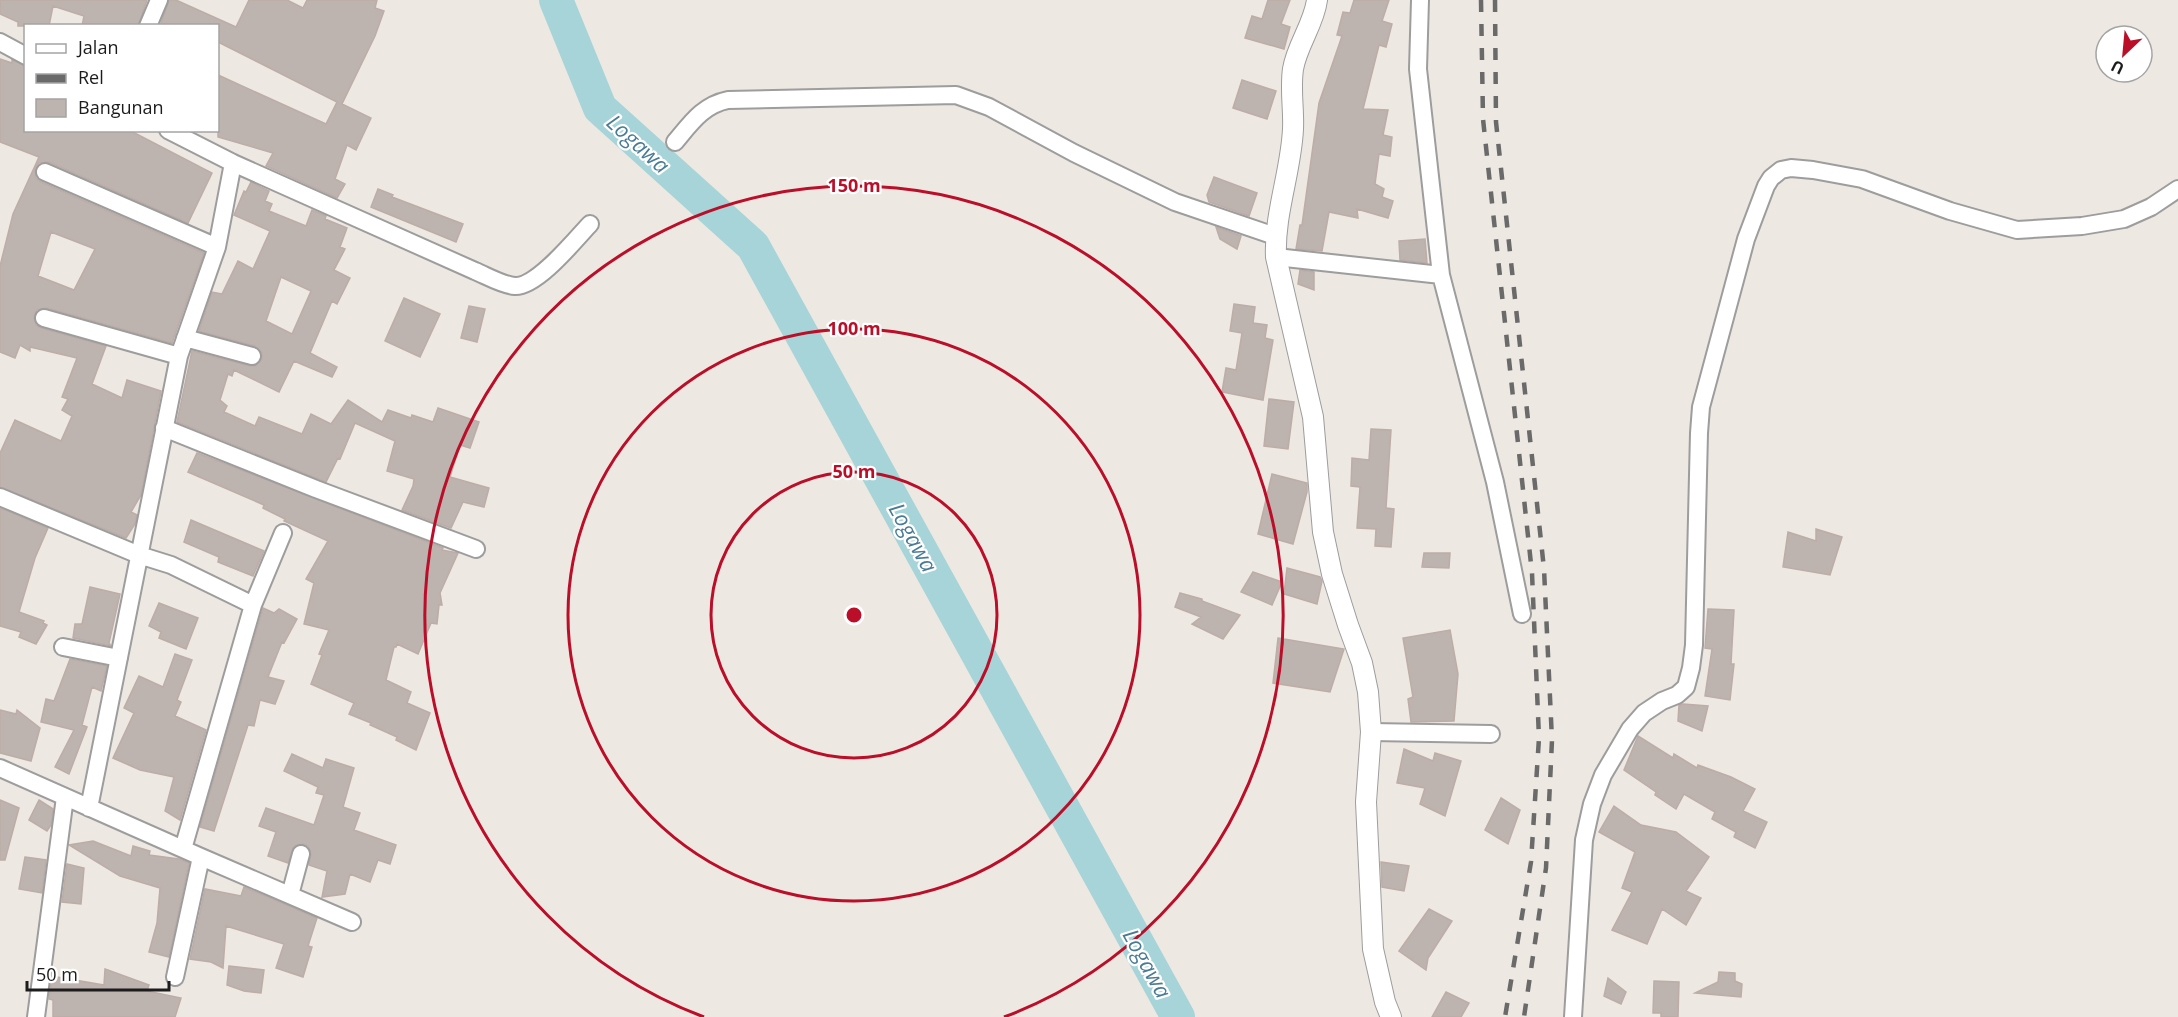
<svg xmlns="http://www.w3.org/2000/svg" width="2178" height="1017" font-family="'Open Sans',sans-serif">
  <rect width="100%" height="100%" fill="#ede8e2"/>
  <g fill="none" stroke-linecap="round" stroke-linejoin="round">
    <path stroke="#a6d4d8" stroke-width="34" d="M556,0l44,108 153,138 425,771"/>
  </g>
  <path fill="#bdb3af" stroke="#bdada6" stroke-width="1.5" fill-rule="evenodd" d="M0,0h147l-9,26h-56l2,-10 -31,-10 -4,20h-31v-4l-18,-8z
    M169,0h7l60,27 13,-27h38l16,8 4,-8h70l-2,8 9,3 -9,25 -33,68 29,14 -15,32 -9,-5 -12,34 10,5 -8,14 -71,-32 7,-13 -55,-16v-62l108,49 11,-22 -119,-60v-16h-58z
    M1268,0h22l-9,24 9,3 -6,22 -39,-11 7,-22 10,3z
    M1354,0h35l-7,21 10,3 -6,23 -7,-2 -16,64 25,1 -5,25 9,2 -2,19 -11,-2 -4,30 9,5 -2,8 11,4 -5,17 -31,-9 1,9 -29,-6 -7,39 -26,-2 4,-24h2l17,-122 23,-67 -5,-1 6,-23 7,1z
    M0,59l12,4v-3l14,6v64h103l83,43 -24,50 -139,-61 -10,1 -4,5 1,10 5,4 163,71 -32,90 -125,-35 -10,2 -3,6 2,9 5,3 65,18 -14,38 30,14 5,-18 34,11 -20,104 -10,17 6,3 -2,9 -9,14 -126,-51v-34l15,-33 46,21 11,-25 -10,-6 6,-11 -6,-2 15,-39 -47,-11v4l-10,-6 -5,13 -15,-6v-86l13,-52 26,-57 -39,-15zM51,232l44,17 -21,41 -36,-14z
    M1242,80l34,11 -9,28 -34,-11z
    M1214,177l43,16 -8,23 -40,-14 -2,-7z
    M251,182l18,9 -4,10 7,3 -3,7 37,15 6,-16 14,6 -1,3 22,9 -7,19 5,2 -11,21 16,8 -13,26 -5,-3 -22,52 27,14 -5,10 -38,-16 -15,31 -45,-22 -2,6 -4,-2 -8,26 7,6 -3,6 31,14 4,-9 43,17 9,-20 20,10 17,-24 34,22 6,-12 23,8 1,-3 21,7 5,-14 41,14 -9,26 -10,-3 -10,32 39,11 -5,19 -21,-5 -12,26 -49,-18 11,-24 1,-7 -27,-8 8,-30 -40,-18 -15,36 -2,-1 -12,24 -149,-60 15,-71 58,15h5l7,-7v-6l-7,-7 -56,-15 13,-39 10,2 16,-33 15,8 17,-38 -36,-16 10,-24 2,1zM281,277l30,14 -19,43 -26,-13z
    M378,189l15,6 -1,2 71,27 -7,18 -85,-35z
    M1216,227l25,9 -4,13 -17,-10z
    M1425,239l2,24 -27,-3 -1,-19z
    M1300,270l14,2v18l-16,-6z
    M404,298l36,16 -20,43 -35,-16z
    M1234,304l21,3 -2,16 14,2 -2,13 8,2 -10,60 -41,-8 4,-24 10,2 6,-37 -12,-2z
    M469,306l16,3 -8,33 -16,-4z
    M1269,399l25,3 -6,47 -24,-3z
    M1371,429l20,1 -5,78 8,1 -3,38 -16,-1 1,-17 -19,-1 3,-41 -9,-1 1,-28 17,2z
    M197,453l246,95 -1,2 16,3 -18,40 2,12h-3l-2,19 -6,-1 -13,31 -21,-10 -1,3h-2l-8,33 25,12 -4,11 23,10 -14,37 -20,-10 1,-3 -27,-12 1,-2 -22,-9 5,-11 -43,-19 11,-29 -3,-1 10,-24 -25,-6 10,-41 -8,-4 22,-38 -44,-20 1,-2 -22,-11 1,-3 -76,-33z
    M1272,474l35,9v9l-14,52 -35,-10z
    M0,508l48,20 -13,30 -16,54 25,9 -1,2 4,2 -11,19 -17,-7 2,-5 -21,-6z
    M191,520l73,31 -11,25 -35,-14 1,-5 -35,-15z
    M1816,529l26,8 -12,38 -47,-8 5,-35 28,9z
    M1424,553h26l-1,15 -27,-1z
    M1287,568l33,9 2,4 -5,23 -33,-10z
    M1253,572l29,10 -10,23 -31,-13z
    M90,587l30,7 -11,49 2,3 -38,-8 2,-14h7z
    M1180,593l22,6v2l38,14 -17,24 -31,-15 9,-7 -26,-10z
    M159,603l39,15 -12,31 -27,-11 2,-6 -12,-6z
    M263,608l11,5 5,-4 18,10 -13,24 -2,-1 -14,35 16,4 -9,23 -15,-4 -6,26 -6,-1 -34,106 -14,-4z
    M1708,609l26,1 -3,54h3l-4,36 -25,-4 7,-47 -7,-1z
    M1450,630l8,44 -4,47 -43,1 -3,-23 5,-2 -10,-59z
    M1278,638l66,11 -14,43 -57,-9z
    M175,654l17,6 -15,40 4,2 -6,14 31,14 -26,90 -15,-9 9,-34 -34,-7 -27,-12 21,-45 -10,-5 15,-32 24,11z
    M70,659l37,7 -6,25 -9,-4 -10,38 5,2 -18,47 -14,-7 19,-37 -33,-8 5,-23 8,2z
    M1683,704l25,2 -6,25 -24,-10 1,-16z
    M0,710l16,4 1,-4 23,18 -9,33 -31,-8z
    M1638,736l35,22 1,-4 23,14 1,-3 33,12 24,12 -12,22 24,11 -12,26 -21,-11 2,-5 -24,-13 3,-7 -31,-18 -8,15 -21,-14 1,-3 -32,-22z
    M1404,749l29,12 2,-8 26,8 -16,55 -25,-12 5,-16 -28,-5z
    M292,754l31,14 3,-9 28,9 -11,39 17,6 -6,17 42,15 -6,19 -12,-4 -8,22 -20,-8 -5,20 -23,3 5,-26 -18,-6 2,-13 -3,-6 -5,-2 -9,2 -6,17 -20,-7 8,-24 -17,-6 7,-18 48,17 10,-30 -8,-2 2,-6 -34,-16z
    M1501,798l19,12 -12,34 -23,-14z
    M0,800l19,8 -14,52h-5z
    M39,800l14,9 -2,16 -4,6 -18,-11z
    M1614,806l27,19 35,7 33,25 -23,34 15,7 -15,27 -24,-16 -15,35 -35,-14 20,-38 -10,-4 13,-36 -36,-20z
    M93,841l38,15 2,-10 17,5 -1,4 30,4 10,4 -20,94 -20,-5 8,-29 3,-35 -40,-12 -51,-31z
    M25,857l21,3 -4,33 -23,-4z
    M1381,862l28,4 -5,25 -22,-4z
    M67,864l17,4 -3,36 -19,-2z
    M244,887l73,31 -9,28 4,1 -9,30 -27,-9 8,-24 -58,-18 -3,42 -12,-6 -21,-3 15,-70 36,7z
    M1429,909l23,12 -24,37 -2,12 -27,-19z
    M229,966l35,4 -3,23 -17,-2 -17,-6z
    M105,969l44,16 -2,6 34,7 -6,19h-122v-17l-4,-1 3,-23 52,9z
    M1719,972l16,1v8l7,3 -1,13 -46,-4 23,-11z
    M1608,978l18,14 -5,12 -17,-8z
    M1654,981l25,1 -1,35h-17v-4h-8z
    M1446,992l23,11 -8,14h-29z"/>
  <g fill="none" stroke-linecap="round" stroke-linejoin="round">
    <defs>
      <path id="minor" d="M1420,0l-2,69 23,206 54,207 27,132
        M148,26l11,-26
        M0,42l26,14
        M168,130l65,33 242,108c12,5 27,14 40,15 22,1 60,-46 75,-62
        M675,142c16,-19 28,-37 53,-42l228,-5 33,12 85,46 101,49 100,34
        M45,172l172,75
        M1276,257l165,18
        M44,318l135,38
        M185,338l67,18
        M164,428l152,61 160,60
        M0,497l139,58 32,10 82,40
        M63,647l56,11
        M1371,732l120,2
        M0,768l201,89 151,65
        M89,808l90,-452 38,-109 16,-84
        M183,849l70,-244 30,-72
        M290,895l11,-41
        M175,977l26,-120
        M36,1017l29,-220
        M1573,1017l11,-177 8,-36 11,-29 27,-46 14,-16 18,-12 15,-6 9,-8 5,-19 3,-23 5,-212 2,-26 45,-168 20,-53 5,-8 10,-8 10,-2 22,2 49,9 88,32 67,19 65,-4 42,-7 27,-12 27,-18"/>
      <path id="tertiary" d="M1317,0c-3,24 -20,45 -24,69 -3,21 1,40 0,60 -2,43 -19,85 -17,128l37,160 10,115 9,42 16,51 14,38 6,29 3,40 -5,70 7,147 12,53 6,15"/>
    </defs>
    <use href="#minor" stroke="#9d9d9d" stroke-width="20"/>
    <use href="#tertiary" stroke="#9d9d9d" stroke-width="22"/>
    <use href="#minor" stroke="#fff" stroke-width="16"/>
    <use href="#tertiary" stroke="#fff" stroke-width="20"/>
    <path stroke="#6a6a6a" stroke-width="4.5" stroke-dasharray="12 12" stroke-linecap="butt" d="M1481,0l2,119 49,454 7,165 -8,124 -26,155
      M1495,0l1,122 48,447 8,171 -6,128 -22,149"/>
  </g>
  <g fill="none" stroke="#ba0e29" stroke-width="3">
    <circle cx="854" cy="615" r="143"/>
    <circle cx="854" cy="615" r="286"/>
    <path d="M704 1017A429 429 0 1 1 1004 1017"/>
  </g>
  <g text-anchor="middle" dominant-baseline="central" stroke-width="4.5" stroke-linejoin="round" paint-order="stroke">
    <g font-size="22" font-style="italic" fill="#4a7b95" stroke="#fff">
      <text transform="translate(639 143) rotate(42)">Logawa</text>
      <text transform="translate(914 537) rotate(61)">Logawa</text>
      <text transform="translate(1148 963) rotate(61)">Logawa</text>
    </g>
  </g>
  <circle cx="854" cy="615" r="9" fill="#ba0e29" stroke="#fff" stroke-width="3"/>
  <g font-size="18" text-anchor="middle" font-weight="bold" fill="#ba0e29" stroke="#fff" stroke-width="4.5" stroke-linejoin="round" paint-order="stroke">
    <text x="854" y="192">150 m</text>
    <text x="854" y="335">100 m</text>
    <text x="854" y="478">50 m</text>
  </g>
  <rect x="24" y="24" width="195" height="108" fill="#ffffff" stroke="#a4a4a4" stroke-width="1.5"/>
  <rect x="36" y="44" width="30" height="9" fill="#ffffff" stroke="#a4a4a4" stroke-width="1.5"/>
  <text x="78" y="54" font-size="18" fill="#1c1c1c">Jalan</text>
  <rect x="36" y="74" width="30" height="9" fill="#6a6a6a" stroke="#a4a4a4" stroke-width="1.5"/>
  <text x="78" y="84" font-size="18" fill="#1c1c1c">Rel</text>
  <rect x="36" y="99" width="30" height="18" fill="#bdb3af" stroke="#a4a4a4" stroke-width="1.5"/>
  <text x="78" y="114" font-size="18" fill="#1c1c1c">Bangunan</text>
  <g transform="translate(2124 54) rotate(206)"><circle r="28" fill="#ffffff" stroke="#a4a4a4" stroke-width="1.5"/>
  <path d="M0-4.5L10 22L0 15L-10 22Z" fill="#ba0e29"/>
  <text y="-9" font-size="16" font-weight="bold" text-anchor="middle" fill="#1c1c1c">U</text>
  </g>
  <path d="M27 981v9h142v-9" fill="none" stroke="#1c1c1c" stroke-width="3"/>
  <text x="36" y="981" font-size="18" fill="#1c1c1c" stroke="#ffffff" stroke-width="4.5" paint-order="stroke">50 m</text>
</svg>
